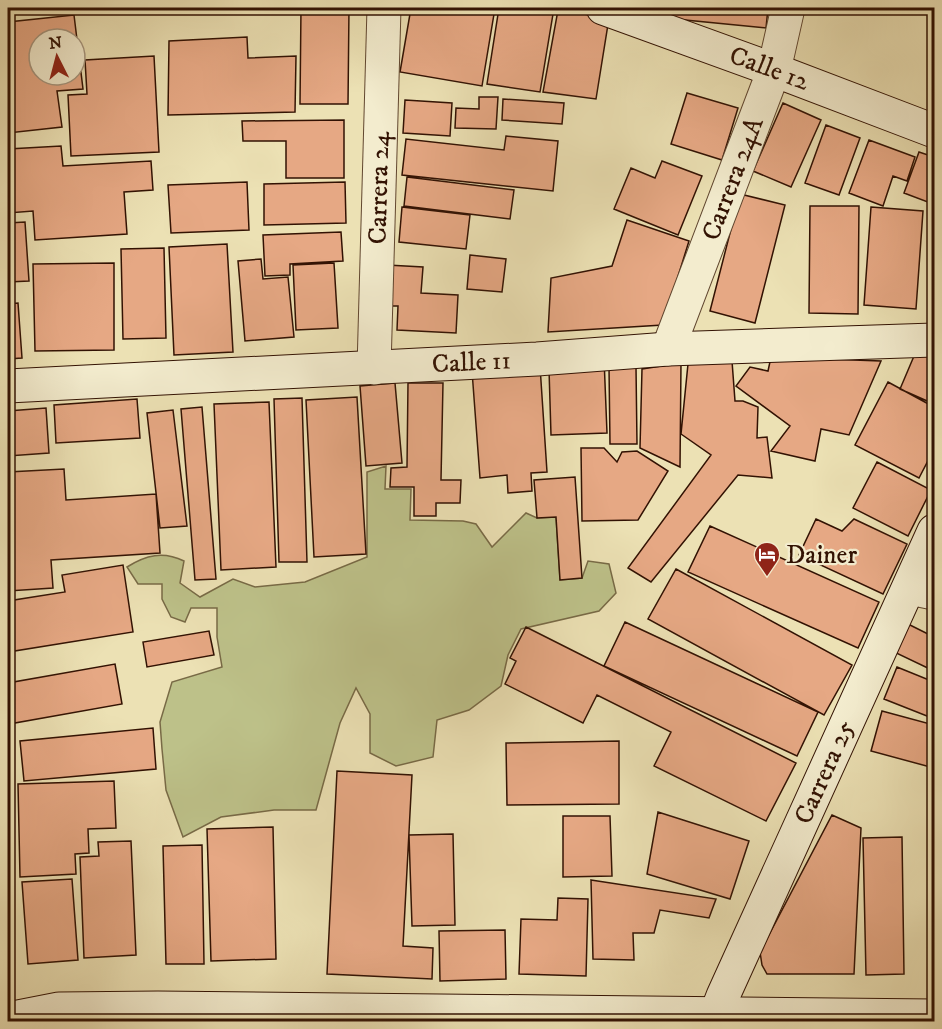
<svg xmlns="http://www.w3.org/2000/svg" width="942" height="1029" font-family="'IM FELL DW Pica',serif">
  <rect width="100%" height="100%" fill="#ece1b4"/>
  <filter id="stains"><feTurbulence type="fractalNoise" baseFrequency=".00333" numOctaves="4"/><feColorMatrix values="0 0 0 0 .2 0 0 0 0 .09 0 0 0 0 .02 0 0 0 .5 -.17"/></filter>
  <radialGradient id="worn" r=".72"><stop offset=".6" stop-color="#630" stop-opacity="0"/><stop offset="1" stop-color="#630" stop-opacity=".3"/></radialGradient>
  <path fill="#bdc189" stroke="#786a46" stroke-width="1.5" d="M386,466l-1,23h26l-1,31 53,1 13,3 16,23 34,-34 11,5 19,-1 4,63 22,-2 6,-17 21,3 7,29 -17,18 -78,18 -13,26 -7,31 -32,24 -32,10 -4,37 -37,9 -26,-13v-39l-14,-26 -16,35 -24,87h-42l-53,7 -38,20 -17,-47 -4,-41 -2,-27 12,-40 50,-15 -5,-30v-29h-26l-6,14 -14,-5 -9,-18v-15h-24l-11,-17c19,-12 36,-16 57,-6l-4,22 20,14 33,-18 22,8 50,-5 62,-25v-85z"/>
  <path fill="#e6a884" stroke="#321203" stroke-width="1.5" fill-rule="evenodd" d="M301,8h48l-1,96h-48z
    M411,8h84l-13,78 -82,-14z
    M499,8h55l-14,84 -53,-8z
    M666,8h102l-2,20 -101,-10z
    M558,10l51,8 -13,81 -53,-7z
    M74,15l9,74 -26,2 5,36 -54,6v-111zM39,39h36v36h-36z
    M247,37l1,21 48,-2 -1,56 -127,3 1,-74z
    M154,56l5,96 -88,4 -3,-61 19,-1 -2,-34z
    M687,93l51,15 -16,52 -51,-16z
    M479,97h19l-2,32 -41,-1 1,-20 23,1z
    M503,99l61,4 -2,21 -60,-4z
    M405,100l47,3 -2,33 -47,-3z
    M783,103l38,17 -30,67 -38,-16z
    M344,120v58h-58v-37h-43l-1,-20z
    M826,125l34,13 -21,57 -34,-12z
    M506,136l52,5 -5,50 -151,-16 4,-36 98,11z
    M869,140l46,17 -8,24 -14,-5 -10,30 -34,-13z
    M61,146l2,20 88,-5 2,29 -29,2 3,42 -92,6 -2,-29 -25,2v-64z
    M919,152l15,5 -1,47 -29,-11z
    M662,161l40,15 -24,59 -64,-26 17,-41 24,10z
    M407,177l107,13 -4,29 -106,-13z
    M247,182l2,48 -78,3 -3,-48z
    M345,182l1,41 -82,2v-41z
    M740,194l45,11 -30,118 -45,-12z
    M810,206h49l-1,108 -49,-1z
    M402,207l68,8 -4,34 -67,-7z
    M871,207l52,4 -7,98 -52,-4z
    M627,220l62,21 -26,84 -115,7 3,-54 61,-12z
    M25,222l4,59 -21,1v-59z
    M341,232l2,29 -53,3v11l-25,1 -2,-41z
    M227,244l6,108 -59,3 -5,-108z
    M164,248l2,90 -43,1 -2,-90z
    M470,255l36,4 -4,33 -35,-3z
    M261,259l2,20 25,-2 6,60 -49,4 -7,-80z
    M114,263v87l-79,1 -2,-87z
    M334,263l4,65 -42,2 -3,-65z
    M387,265l36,2 -2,26 37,2 -2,38 -59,-3 1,-24h-13z
    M18,303l4,55 -14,1v-55z
    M917,349l17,8v47l-34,-15z
    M771,357l110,4 -32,74 -28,-6 -6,32 -44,-10 19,-25 -54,-40 14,-19 18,4z
    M604,358l3,75 -56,2 -2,-66z
    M732,361l3,40h8l15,6 -1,31 10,-1 5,41 -34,-3 -87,107 -23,-14 83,-113 -30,-21 7,-70z
    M681,363l-1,104 -40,-19 2,-79z
    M540,366l7,106 -16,1 1,18 -24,2 -1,-18 -27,3 -8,-107z
    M609,367h27l1,77h-27z
    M888,382l46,25v42l-15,29 -64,-33z
    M395,383l7,80 -36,3 -6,-80z
    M408,383h35l-2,97h20l-1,23h-24v13h-22v-29h-24l1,-19 16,-1z
    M357,397l9,157 -52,3 -8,-157z
    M302,398l5,164h-28l-5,-163z
    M137,399l3,39 -84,5 -2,-38z
    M269,402l7,165 -55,3 -7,-166z
    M202,407l14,172 -21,1 -14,-171z
    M46,408l3,45 -41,3v-45z
    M173,410l14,116 -27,2 -13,-115z
    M581,448h23l13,14 5,-10 15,-1 31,20 -30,49 -56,1z
    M877,462l54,28 -23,46 -55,-28z
    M64,469l2,31 90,-6 4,59 -109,7 2,28 -45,3v-119z
    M575,477l7,101 -22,2 -4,-63 -19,1 -3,-38z
    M816,519l26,12 12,-12 53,25 -24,50 -84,-39z
    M710,526l169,76 -21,46 -170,-76z
    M123,565l10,67 -125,20v-51l57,-9 -3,-17z
    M676,569l176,96 -28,50 -176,-96z
    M625,622l193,90 -21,44 -193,-90z
    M906,623l28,14v34l-42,-20z
    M526,627l270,136 -30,58 -112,-55 17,-34 -74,-37 -14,28 -78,-39 11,-23 -6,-3z
    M209,631l5,24 -67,12 -4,-25z
    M115,664l7,40 -113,20 -1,-41z
    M897,667l37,15v30l-2,6 -48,-19z
    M882,711l52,14v43l-63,-17z
    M153,728l3,41 -132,12 -4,-40z
    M619,741v63l-112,1 -1,-62z
    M337,771l75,4 -9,171 30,2 -1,31 -105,-5z
    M114,781l2,47 -28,1 1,24 -14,1 1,20 -56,3 -2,-93z
    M658,812l91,29 -19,58 -83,-25z
    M832,815l29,13 -7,146h-87l-5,-9 -2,-13z
    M563,816h47l2,60 -49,1z
    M273,827l3,132 -65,2 -4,-132z
    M453,834l2,91 -43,1 -3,-91z
    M902,837l2,137 -38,1 -3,-137z
    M131,841l5,114 -52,3 -4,-101 19,-1 -1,-14z
    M202,845l2,119h-38l-3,-118z
    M72,879l6,81 -50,4 -6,-82z
    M591,880l125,19 -7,19 -49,-8 -6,23h-21l1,27 -41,-1z
    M558,898l30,1 -2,77 -67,-2 2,-55 36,1z
    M505,930l1,49 -66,2 -1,-50z"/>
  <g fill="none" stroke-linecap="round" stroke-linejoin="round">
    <defs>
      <g id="street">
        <path id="s1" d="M668,349l106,-279 14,-62"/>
        <path id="s2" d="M374,368l10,-360"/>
        <path d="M910,588l24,5"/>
      </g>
      <g id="secondary">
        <path id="s3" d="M603,8l171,62 160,61"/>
        <path id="s4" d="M8,386l529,-27 131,-10 266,-9"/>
        <path d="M8,1019l51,-10 99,-1 776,8"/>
        <path id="s5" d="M716,1022v-8l7,-18 211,-465"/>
      </g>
    </defs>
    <use href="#street" stroke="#60462f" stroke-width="35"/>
    <use href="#secondary" stroke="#321203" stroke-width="35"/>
    <use href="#street" stroke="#f3ecce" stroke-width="33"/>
    <use href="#secondary" stroke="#f3ecce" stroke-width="33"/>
  </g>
  <defs>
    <symbol id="hotel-pin" viewBox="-11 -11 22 30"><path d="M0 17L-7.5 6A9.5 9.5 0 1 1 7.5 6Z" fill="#8f2418" stroke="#f3ecce"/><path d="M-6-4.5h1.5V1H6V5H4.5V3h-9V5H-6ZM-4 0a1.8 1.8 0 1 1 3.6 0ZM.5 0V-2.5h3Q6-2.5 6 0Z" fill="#fff"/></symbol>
  </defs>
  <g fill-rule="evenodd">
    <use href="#hotel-pin" x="752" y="540" width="30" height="40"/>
  </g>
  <g text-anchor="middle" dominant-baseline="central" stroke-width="4.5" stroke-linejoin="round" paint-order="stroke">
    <g font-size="26" fill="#321203" stroke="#f3ecce">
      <text stroke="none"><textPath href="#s3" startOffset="177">Calle 12</textPath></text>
      <text stroke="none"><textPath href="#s1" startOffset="182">Carrera 24A</textPath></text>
      <text stroke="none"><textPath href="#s2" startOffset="180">Carrera 24</textPath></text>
      <text stroke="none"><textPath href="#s4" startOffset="464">Calle 11</textPath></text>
      <text stroke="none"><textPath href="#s5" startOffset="273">Carrera 25</textPath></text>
    </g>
    <g font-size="26" fill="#321203" stroke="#f3ecce" text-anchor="start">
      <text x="786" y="555">Dainer</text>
    </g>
  </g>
  <rect width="942" height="1029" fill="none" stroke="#ece1b4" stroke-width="30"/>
  <rect x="9" y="9" width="924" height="1011" fill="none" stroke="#321203" stroke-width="3"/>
  <rect x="15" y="15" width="912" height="999" fill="none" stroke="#321203" stroke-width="1.5"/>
  <g transform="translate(57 57) rotate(354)"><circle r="28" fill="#f3ecce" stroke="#a6957d" stroke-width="1.5"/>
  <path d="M0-4.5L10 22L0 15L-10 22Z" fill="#8f2418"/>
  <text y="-9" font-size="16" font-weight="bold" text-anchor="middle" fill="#321203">N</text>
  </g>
  <rect width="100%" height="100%" filter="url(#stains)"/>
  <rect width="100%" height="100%" fill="url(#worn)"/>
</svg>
